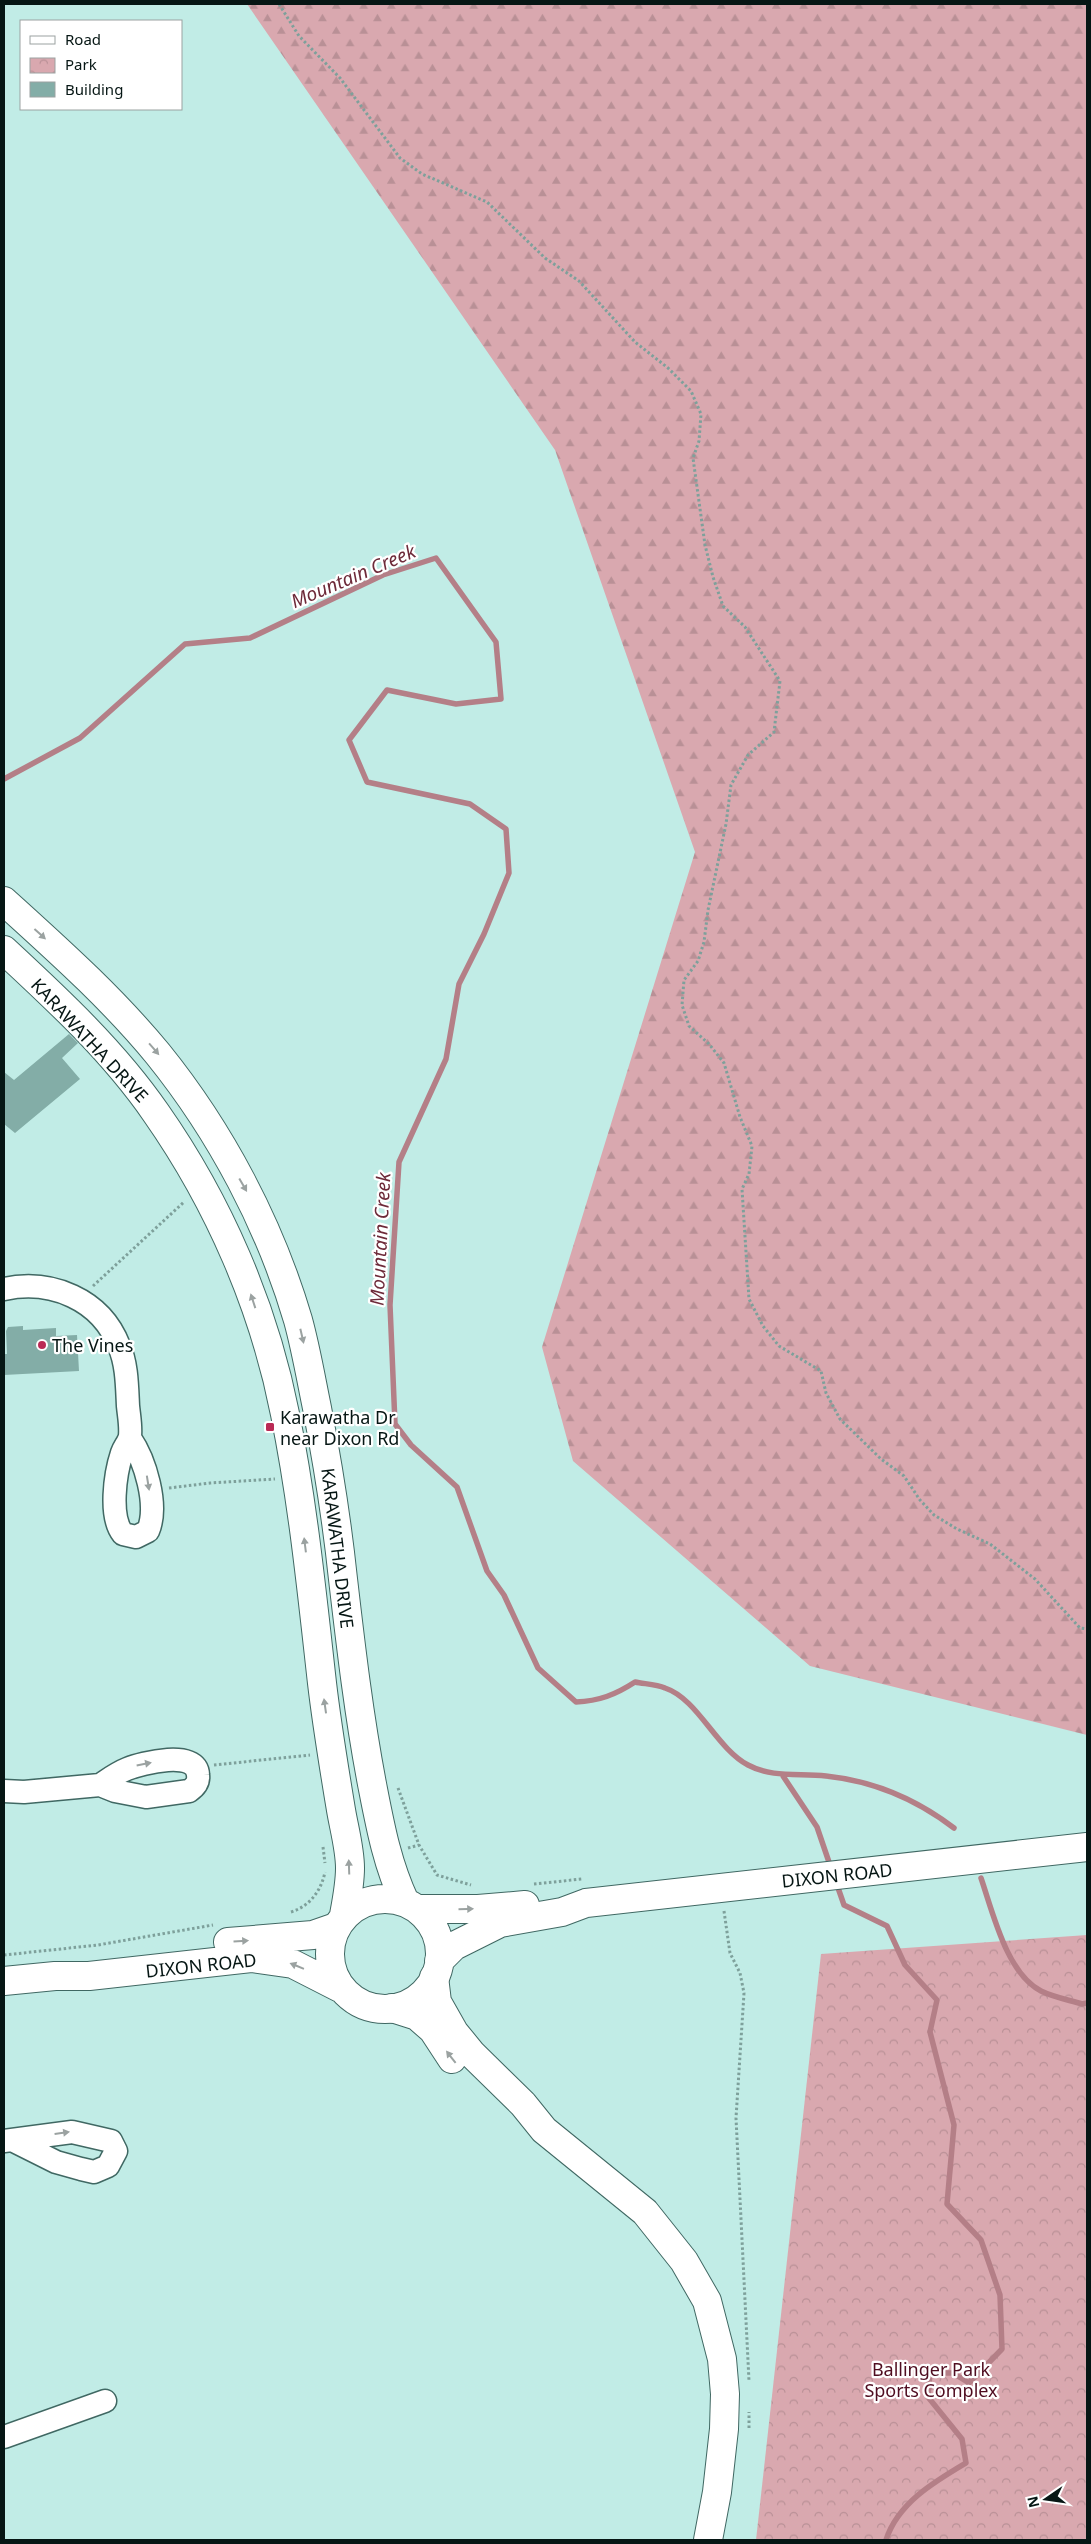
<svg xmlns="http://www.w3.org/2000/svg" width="1091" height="2544" font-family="'Noto Sans',sans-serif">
  <defs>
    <pattern id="forest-firs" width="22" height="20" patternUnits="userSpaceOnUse" patternTransform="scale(1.25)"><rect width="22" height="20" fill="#d9a8af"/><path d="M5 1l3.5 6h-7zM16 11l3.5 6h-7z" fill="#b99096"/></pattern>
    <pattern id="park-crowns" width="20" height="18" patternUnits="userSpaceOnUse" patternTransform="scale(1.25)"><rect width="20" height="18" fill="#d9a8af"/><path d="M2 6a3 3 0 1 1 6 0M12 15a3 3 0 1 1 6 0" fill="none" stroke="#b99096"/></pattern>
  </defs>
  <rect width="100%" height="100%" fill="#c1ece6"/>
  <path fill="url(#forest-firs)" d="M247,4h840v1731l-277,-69 -237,-205 -31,-114 153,-495 -140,-402z"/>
  <path fill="url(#park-crowns)" d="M1087,1935v605h-331l65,-586z"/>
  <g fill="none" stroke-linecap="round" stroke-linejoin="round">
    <path stroke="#b47f87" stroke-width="5.5" d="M4,779l76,-41 105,-94 65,-6 133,-63 53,-17 60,84 5,57 -45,5 -69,-14 -38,50 18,42 103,22 36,25 3,44 -25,61 -25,50 -13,75 -47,103 -9,143 5,119 16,21 46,42 30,84 17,24 34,73 38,34c23,-1 39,-7 59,-20 9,2 21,2 30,6 33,11 51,60 83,77 24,13 51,8 78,11 48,5 90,23 128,52
      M783,1776l34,51 14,41
      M981,1878c12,35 26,96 60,113 12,6 28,9 41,13l5,-1
      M836,1882l8,23 43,21 18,39 32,35 -7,32 24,93 -7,79 34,36 19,55 2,54 -33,34 -16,-10h-23l-2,24 34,42 4,24c-32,19 -68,40 -80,77"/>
  </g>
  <path fill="#83ada7" d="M69,1034l9,9 -16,15 18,21 -65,54 -11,-9v-52l10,8z
    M23,1326v4l33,-2v8l21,-1 2,36 -75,4v-21h3l-1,-23 2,-4z"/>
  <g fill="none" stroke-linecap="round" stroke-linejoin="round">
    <defs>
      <path id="minor" d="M4,1289c47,-10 97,10 115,57 8,18 8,40 9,60 1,10 3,20 2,30 -1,6 -6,11 -8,17 -7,21 -13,64 1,81l13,3 12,-6c11,-26 -3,-71 -18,-93
        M4,1791l20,1 76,-7 15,6 31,6 43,-6c6,-4 10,-8 9,-16 -1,-26 -56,-12 -71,-6 -10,4 -18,10 -27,16
        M4,2141l68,-9 39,9 5,10 -8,15 -14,6 -13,-3 -25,-7 -42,-21
        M4,2437l101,-36"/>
      <path id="tertiary" d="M434,1977l3,25 17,30 18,22 51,50 21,26 101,82 39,49 23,40 15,58 3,35 -1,35 -7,63 -9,48
        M392,2008l25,8 16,14 19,29"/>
      <path id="secondary" d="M4,901c54,49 108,97 154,153 63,78 112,171 140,266 8,29 13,59 19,88 11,57 20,114 26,171 8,69 16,137 29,205 8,41 15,80 33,118
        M4,950c54,50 110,102 152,163 63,90 108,194 129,301 18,89 27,180 37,269 5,43 12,85 19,127 3,18 9,39 9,58 0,16 -3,31 -6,47
        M330 1954a55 55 0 1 1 110 0a55 55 0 1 1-110 0Z
        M417,1909h61l47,-4
        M228,1942l85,-7 23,-8
        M439,1961l15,-15 46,-23 62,-11 24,-9 501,-56
        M4,1981l51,-5h34l162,-18 42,6 47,24"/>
    </defs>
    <use href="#minor" stroke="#406863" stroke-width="25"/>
    <use href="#tertiary" stroke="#406863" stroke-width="30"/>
    <use href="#secondary" stroke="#406863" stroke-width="30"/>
    <path stroke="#7ea09b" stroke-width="3" stroke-dasharray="2.5 2.5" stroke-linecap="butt" d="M279,4l20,32 41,42 60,80 22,16 65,28 58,56 34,23 56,61 33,26 23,23 10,23 -2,27 -6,17 12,87 8,32 10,29 22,21 35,54 -6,51 -26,23 -17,30 -5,39 -18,86 -4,32 -6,19 -14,19 -2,25 7,21 20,18 15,19 16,54 12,29 -3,28 -7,15 7,110 14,27 16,20 42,25 5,22 14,26 41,40 23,17 16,24 14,15 23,14 33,15 45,35 45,49 7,1
      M93,1286l91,-84
      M169,1488l41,-5 65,-4
      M214,1765l96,-10
      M398,1788l21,57 18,30 34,10
      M323,1847l2,16
      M408,1848l11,-3
      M534,1884l48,-5
      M724,1911l6,42 10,20 4,20 -8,125 13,263
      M291,1912c19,-6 30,-21 34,-40
      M4,1955l94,-10 115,-20
      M749,2428v-16"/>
    <use href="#minor" stroke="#fff" stroke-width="22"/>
    <use href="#tertiary" stroke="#fff" stroke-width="28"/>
    <use href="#secondary" stroke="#fff" stroke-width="28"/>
  </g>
  <defs><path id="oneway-solid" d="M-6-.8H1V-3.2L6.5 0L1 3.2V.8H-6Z" transform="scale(1.25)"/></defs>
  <g fill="#9ba2a1">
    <use href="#oneway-solid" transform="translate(40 934) rotate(42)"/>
    <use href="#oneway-solid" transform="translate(154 1049) rotate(49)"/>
    <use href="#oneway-solid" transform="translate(243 1185) rotate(60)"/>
    <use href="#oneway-solid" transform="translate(253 1301) rotate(-108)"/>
    <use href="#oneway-solid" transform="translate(302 1336) rotate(77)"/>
    <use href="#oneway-solid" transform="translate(148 1483) rotate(81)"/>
    <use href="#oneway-solid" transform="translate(305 1545) rotate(-97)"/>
    <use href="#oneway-solid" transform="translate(325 1706) rotate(-98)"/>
    <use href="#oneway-solid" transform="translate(144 1764) rotate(-11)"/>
    <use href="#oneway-solid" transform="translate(349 1867) rotate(-92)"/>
    <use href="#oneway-solid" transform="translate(466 1909) rotate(-2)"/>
    <use href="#oneway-solid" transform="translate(241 1941) rotate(-4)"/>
    <use href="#oneway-solid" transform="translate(297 1966) rotate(-158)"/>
    <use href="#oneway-solid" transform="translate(451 2057) rotate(-128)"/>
    <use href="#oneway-solid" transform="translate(62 2133) rotate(-8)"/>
  </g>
  <g fill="#ba2a55" stroke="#fff" stroke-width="2">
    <circle cx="42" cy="1345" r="5"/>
    <rect x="265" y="1422" width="10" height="10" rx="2.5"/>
  </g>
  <g text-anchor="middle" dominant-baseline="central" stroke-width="4.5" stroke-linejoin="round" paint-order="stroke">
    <g font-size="18" fill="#061614" stroke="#fff">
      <text transform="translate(90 1040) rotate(47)">KARAWATHA DRIVE</text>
      <text transform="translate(338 1548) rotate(83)">KARAWATHA DRIVE</text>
      <text transform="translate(837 1875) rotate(-6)">DIXON ROAD</text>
      <text transform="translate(201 1965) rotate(-6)">DIXON ROAD</text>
    </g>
    <g font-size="18" fill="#061614" stroke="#fff" text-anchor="start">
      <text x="52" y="1345">The Vines</text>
      <text x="280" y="1417">Karawatha Dr<tspan x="280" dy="21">near Dixon Rd</tspan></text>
    </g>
    <g font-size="18" fill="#4f0d20" stroke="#fff">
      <text x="931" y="2369">Ballinger Park<tspan x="931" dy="21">Sports Complex</tspan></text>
    </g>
    <g font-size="19" font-style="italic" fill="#6d2a39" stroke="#fff">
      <text transform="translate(353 576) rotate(-23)">Mountain Creek</text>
      <text transform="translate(380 1239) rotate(-87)">Mountain Creek</text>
    </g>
  </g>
  <rect width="1091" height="2544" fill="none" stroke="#061614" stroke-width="10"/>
  <rect x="20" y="20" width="162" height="90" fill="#ffffff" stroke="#9ba2a1"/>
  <rect x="30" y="36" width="25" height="8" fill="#ffffff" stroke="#9ba2a1"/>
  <text x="65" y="45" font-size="15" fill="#061614">Road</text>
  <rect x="30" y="58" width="25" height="15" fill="url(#park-crowns)" stroke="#9ba2a1"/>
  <text x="65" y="70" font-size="15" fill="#061614">Park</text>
  <rect x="30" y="82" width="25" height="15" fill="#83ada7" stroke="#9ba2a1"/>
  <text x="65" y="95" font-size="15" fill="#061614">Building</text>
  <g transform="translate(1046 2499) rotate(257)" stroke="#ffffff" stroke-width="4" paint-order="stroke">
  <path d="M0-4L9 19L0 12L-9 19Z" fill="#061614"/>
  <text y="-8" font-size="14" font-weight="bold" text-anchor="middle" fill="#061614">N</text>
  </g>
</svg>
